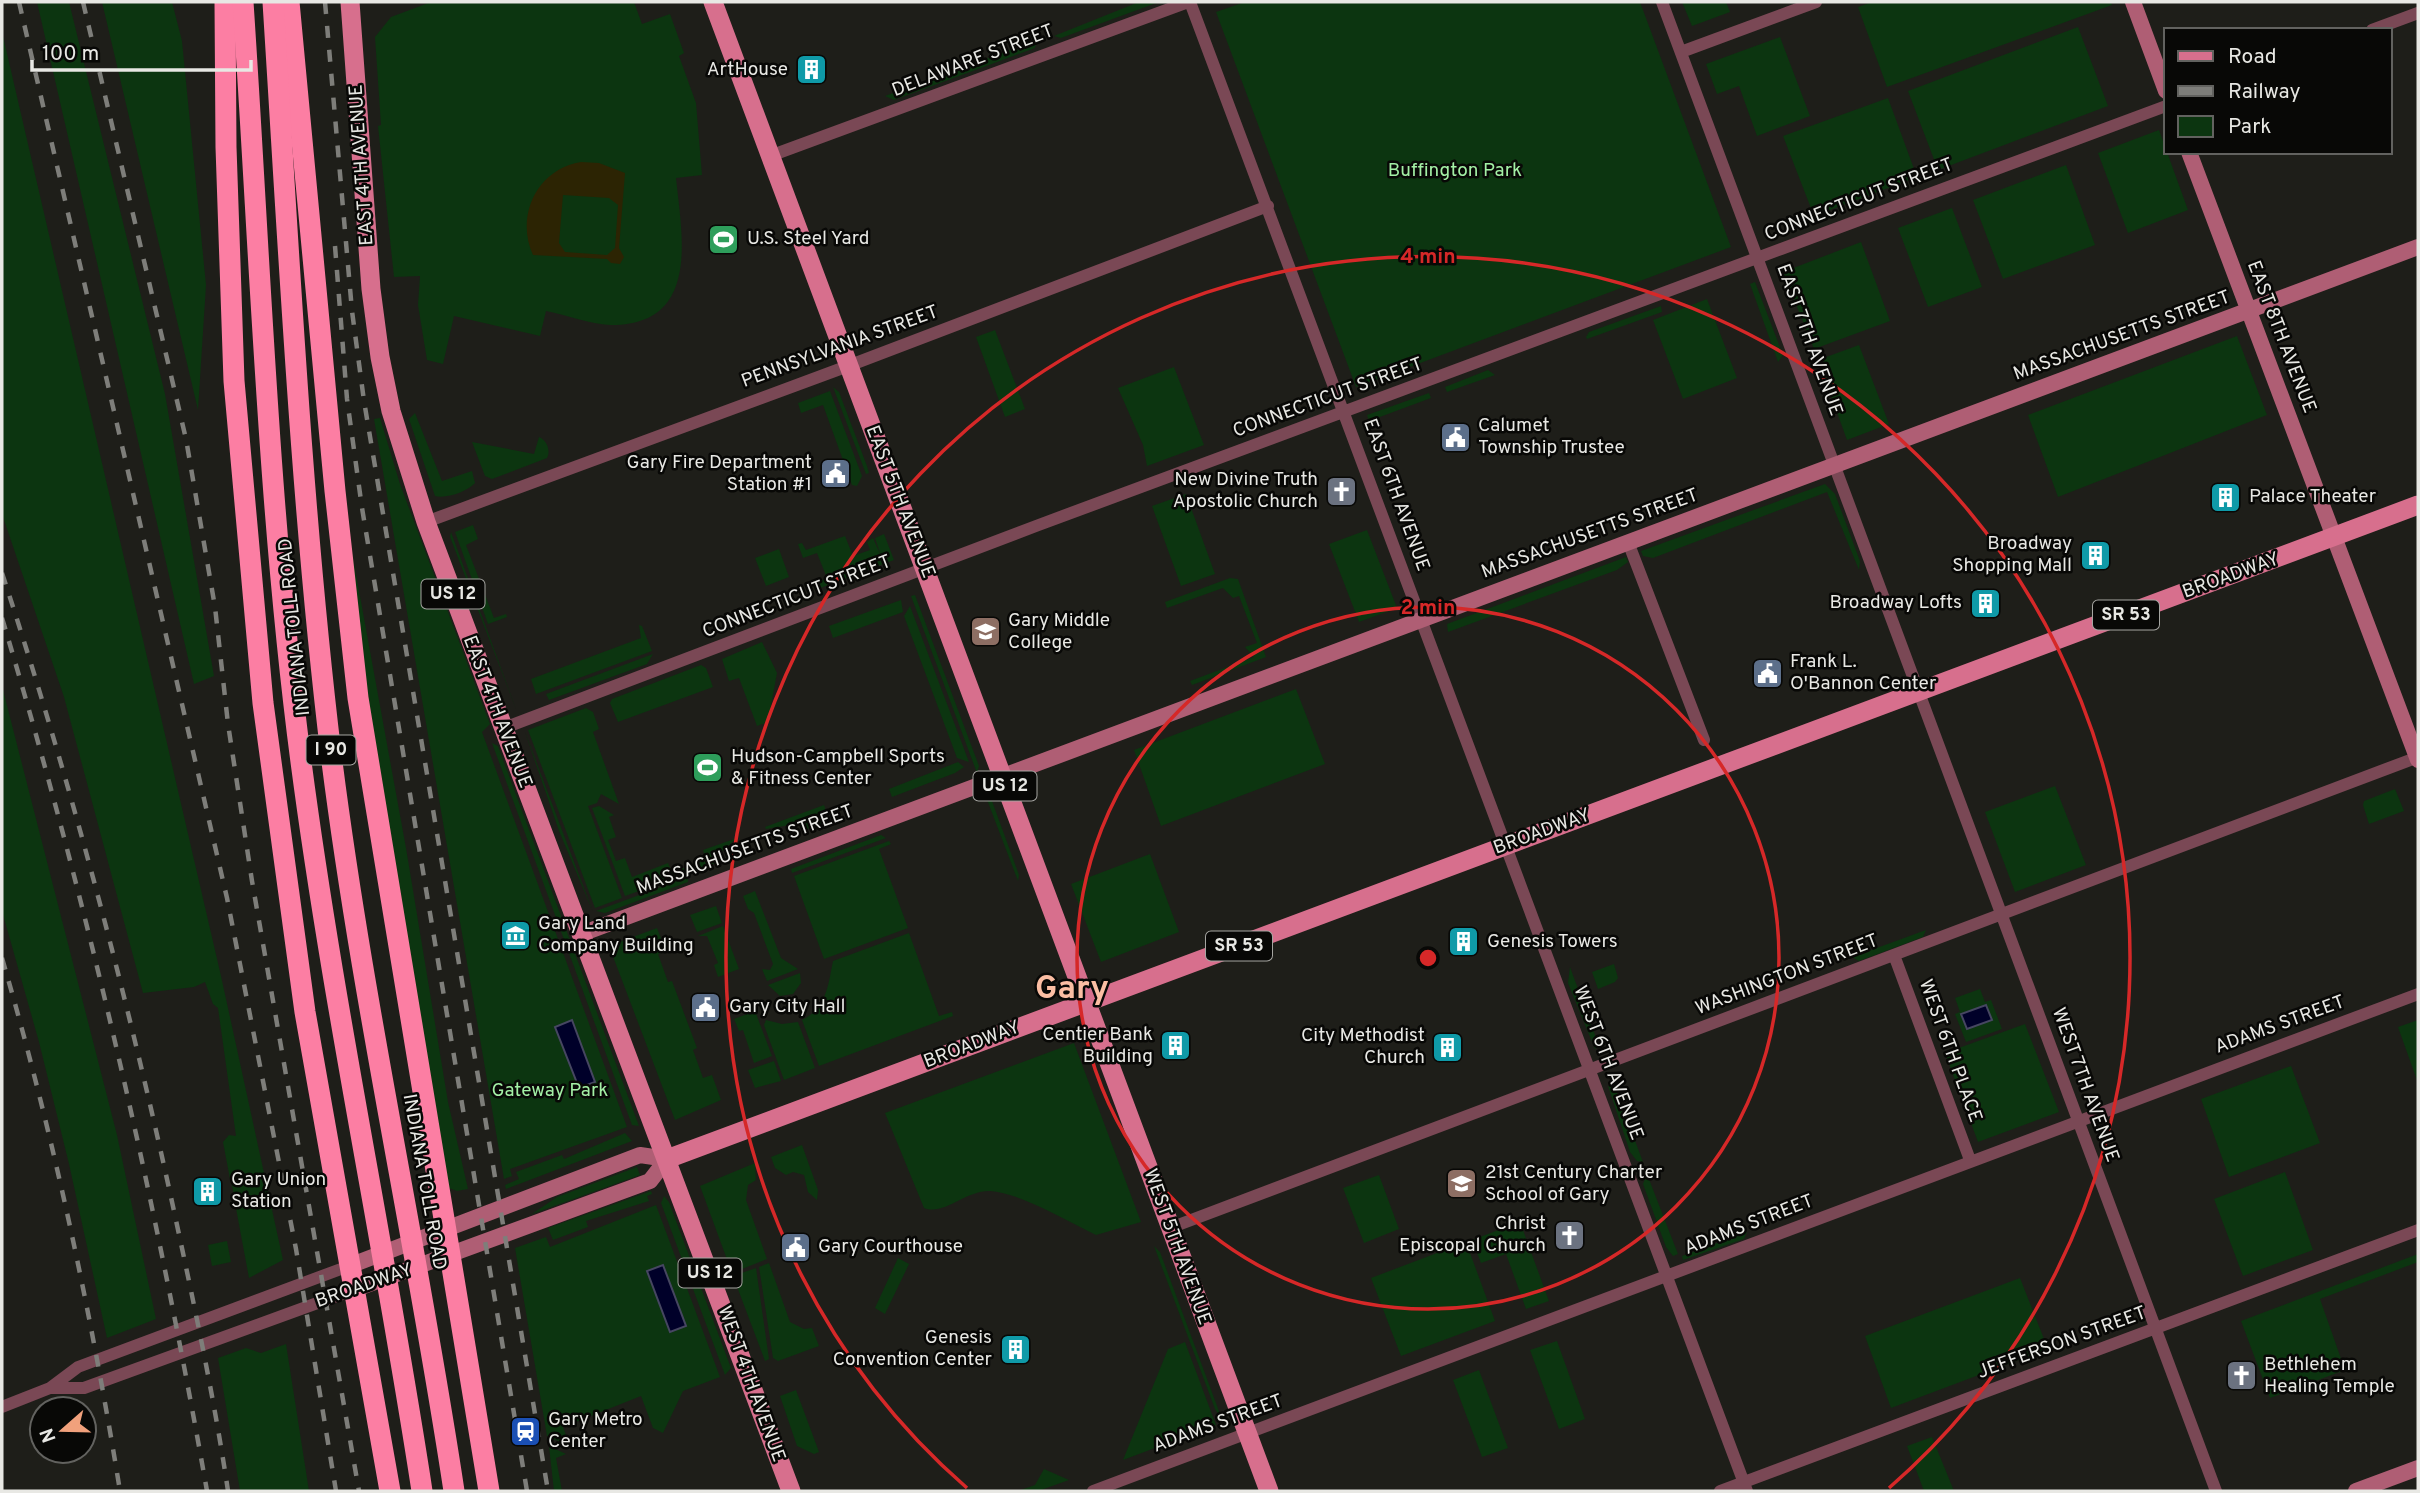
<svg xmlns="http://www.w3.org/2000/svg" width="2420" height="1493" font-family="Overpass,sans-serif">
  <rect width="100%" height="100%" fill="#1e1e19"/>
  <path fill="#0c3510" d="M37,2h32l96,392 49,282 -20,8z
    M102,2h70l10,39 24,244 -8,125z
    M431,2h203l8,22 28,-10 14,39 -5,3 17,47 6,72 -26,3c6,58 25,148 -66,147 -20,-1 -43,-10 -64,-14l-6,25 -86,-20 -11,48 -16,-4 -9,-55 2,-29 -26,1 -16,-151 3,-1 -6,-88 16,-20z
    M1139,2h20l-98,36 -7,-2z
    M1245,2h395l91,245 -375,140 -140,-375z
    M1682,2h44l4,10 -38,14z
    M1872,2h239l1,3 -225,82 -29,-80z
    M2078,27l30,79 -170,64 -30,-79z
    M2,32l219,944 62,284 -34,18 -14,-75 13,-3 -1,-7 -13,2 -3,-14 13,-3 -14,1 -7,-37 6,-7 7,1 -18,-128 -5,-4 -8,-22 -11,5 -51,6 -79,-296 -62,-183z
    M1780,37l30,79 -53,20 -18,-50 -22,8 -11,-30z
    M1037,40l-2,8 -141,52 -9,-4z
    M1888,98l29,79 -103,39 -31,-80z
    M2159,130l29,80 -60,23 -30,-80z
    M2066,165l29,80 -92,34 -30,-79z
    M1952,208l30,79 -54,20 -30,-79z
    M1861,242l29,79 -76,28 -31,-77z
    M1755,282l28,73 -5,7 -28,-78z
    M1707,299l30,79 -54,21 -30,-79z
    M1661,306l1,6 -75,27 -1,-2 3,-5z
    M995,330l30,79 -20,8 -29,-80z
    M2237,336l30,79 -209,82 -30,-82z
    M1859,345l30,79 -42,16 -29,-80z
    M1174,367l30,78 -57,21 -4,-21 -25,-57z
    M1488,370l7,5 -48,17 -2,-5z
    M833,387l6,5 28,74 2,7 -3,1z
    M830,391l32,85 -5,10 -5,-1 -29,-80 -22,8 -3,-10z
    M1429,393l2,5 -62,23 -2,-6z
    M415,413l27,68 30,-10 3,12c-7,8 -28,16 -40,13l-26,-77z
    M380,418l20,66 90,240 -8,8 145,395 -117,42 2,7 -8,3 -130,-760z
    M539,437c8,3 12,14 8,21l-55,21 -7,-3 -13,-34 62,12z
    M1825,484l10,10 25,67 -1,9 -32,-78 -174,66 -10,-2 -2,-5z
    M1186,494l29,80 -34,12 -29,-80z
    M473,525l5,14 -12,6 28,73 12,-4 1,3 -19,7 -33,-92z
    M1367,530l30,78 -38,14 -30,-78z
    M451,532l65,177 -66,-172z
    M884,534l10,26 -79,30 -2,-6 14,-6 -10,-25 -14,5 -5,-14 4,-1 4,7 39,-14 8,20 17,-6 -3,-8 6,-4 8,18 -6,-18z
    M351,547l55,301 42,254 20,87 -11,2 -8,-3 -82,-491z
    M779,549l10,28 -23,9 -11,-28z
    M1626,557l2,5 -11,8 -169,62 -1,-8z
    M1230,578l8,1 28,78 -74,28 -2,-4 64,-24 -9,-10 12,-4 -18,-47 -6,2 -10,-10 -56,20 -2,-6z
    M915,595l64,171 -2,7 -66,-177z
    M901,600l2,12 -70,26 -4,-12z
    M910,606l59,156 -12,-4 -53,-142z
    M639,625l3,1 10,25 -116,43 -5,-15 110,-41z
    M762,642l15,31 -9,49 -11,4 -18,-48 -10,3 -7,-22z
    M653,654l-6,10 -98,36 -3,-6z
    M701,665l5,3 7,19 -95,35 -8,-19 2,-4z
    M2,686l115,449 39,184 -49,19 -38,-174 -30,-122 -37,-131z
    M1296,689l29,75 -164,62 -27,-76z
    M586,708l7,4 6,17 -6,3 26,72 -18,-10 -4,9 -9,3 34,92 -27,10 -67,-178z
    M525,732l68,180 -34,-81z
    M492,743l6,3 141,380 -7,-1z
    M958,762l6,5 -9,6 -63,24 -3,-8z
    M2055,786l31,79 -71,27 -30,-80z
    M2395,789l9,22 -35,13 -6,-19 1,-4z
    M986,797l6,4 27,74 -1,6z
    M824,805l5,15 -24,10 -3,-7 -36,6 -1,-2z
    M599,806l15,9 -5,2 7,20 -8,3 8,21 9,-3 7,19 36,-14 4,9 12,-4 3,6 -62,22 -33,-88z
    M881,835l5,3 -94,35 -1,-4z
    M737,838l-16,14 3,8 -27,10 -2,-6 11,-4 -3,-10z
    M889,841l2,3 -12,5 29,79 -84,31 -30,-83z
    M1150,854l29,78 -78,30 -30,-78z
    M688,877v5l-83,31 -9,-2z
    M755,891l26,67 17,11 -31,12 -5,-12 8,1 3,-6 -19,-51 -6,-4 -5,-13z
    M716,906l6,17 -25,9 -7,-17z
    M723,926l16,43 -21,8 -4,-12 4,-2 -11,-27h-9z
    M657,928l9,23 -8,3 10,28 4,-1 25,67 -4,2 10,28 9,-3 9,25 -46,20 -66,-174z
    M1926,930l-3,7 -64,24 -7,-4z
    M909,933l30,83 13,-4 1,4 -134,50 -17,-46c25,-12 26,-35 31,-59z
    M1614,964l4,14 -3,4 -17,7 -6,-17z
    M1570,967l29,79 -4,3 -27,-66z
    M800,973l1,10 -8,11 -13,2 -12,-11z
    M1980,989l5,13 6,-2 11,29 -36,13 -11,-28 5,-2 -5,-14z
    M755,1011l17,45 -18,7 -11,-33 -4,1 -5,-12z
    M766,1020l16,4 16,-2 17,46 -31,12 -20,-55z
    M2418,1020v63l-20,-56z
    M2025,1024l34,88 -81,30 -33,-89z
    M1074,1043l67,179 -45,13c-29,-14 -75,-42 -106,-44 -24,-1 -46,25 -66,17l-39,-95z
    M774,1061l7,20 -26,7 -7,-18z
    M2291,1066l29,77 -91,34 -28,-78z
    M1608,1086l7,1 28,75 -6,-1 -7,-9z
    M625,1133l7,8 -126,48 -1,-4 14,-6 -3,-7 46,-17 2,4z
    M802,1145l16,45 -1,10 -9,-8 -4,-17 -11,-3 -7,3 -11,-7 -4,-11z
    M755,1163l1,17 -8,5 -2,15 21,59 -35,14 -32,-87z
    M637,1167l3,8 -108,39 25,-17z
    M2285,1172l28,78 -70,26 -29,-77z
    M1647,1174l31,80 -5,2 -7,-9 -23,-63z
    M1379,1175l20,54 -35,14 -21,-55z
    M651,1191l1,3 -5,2 2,5 -63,20 2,6 -35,13 -5,-12z
    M664,1196l5,6 62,166 -6,7 -64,-172z
    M656,1205l64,172 -37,14 -20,42 -10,-5 -12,-32 -78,31 7,19 -23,-10 -32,-188 31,-11 4,10z
    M1520,1222l29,79 -23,8 -20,-55 -25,9 -9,-23z
    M1747,1232l-3,7 -61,21 -1,-4z
    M227,1241l4,21 -19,4 -4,-21z
    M1466,1242l29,79 -94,35 -30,-78z
    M1154,1246l6,6 63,170 -8,-13z
    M2418,1254v8l-98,37 25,71 -75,28 -29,-77z
    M898,1258l11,6 -24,50 -10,-6z
    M769,1263l21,59 14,7 8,-1 7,18 -41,15 -5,-3 -14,-91z
    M756,1268l13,91 -4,2 -32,-85z
    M2020,1278l28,71 -157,59 -26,-72z
    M1557,1341l28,78 -26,10 -29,-79z
    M1185,1342l31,83 -93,35 45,-111z
    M286,1344l23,147h-69l-22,-133 28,-10 15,5z
    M1479,1370l29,78 -26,9 -29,-77z
    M796,1390l23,62 -5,2 -17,-8 -17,-50z
    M1932,1437l22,54h-30l-17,-45z
    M549,1446l17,8 -10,4 6,33h-8z
    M1044,1469l25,11 -31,11h-20l17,-6z"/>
  <path fill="#2c2403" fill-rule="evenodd" d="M581,162l18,1 26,10 -6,75 5,9 -4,7 -9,-1 -4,-4 -74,-4c-18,-39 4,-86 48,-93zM563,195l46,3 9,7 -3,43 -8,7 -42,-3 -6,-9z"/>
  <path fill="#000029" stroke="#464661" stroke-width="2" d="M1986,1005l6,15 -25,9 -6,-15z
    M572,1020l23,62 -16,6 -24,-61z
    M663,1265l23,61 -16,6 -23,-61z"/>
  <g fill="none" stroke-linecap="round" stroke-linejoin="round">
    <path stroke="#7a4855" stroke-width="12" d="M1190,2l557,1489
      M1662,2l554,1489
      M2372,30l46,-17
      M1681,52l135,-50
      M770,156l418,-154
      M426,522l422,-156 420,-160
      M1628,542l76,198
      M504,728l532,-202 1130,-420
      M1894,955l76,205
      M1170,1228l1248,-471
      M50,1388h34l269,-98
      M2,1407l48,-19 28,-21 271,-101
      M1093,1491l1325,-497
      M1720,1491l698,-261"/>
    <path stroke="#af5e74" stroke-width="16" d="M2133,2l33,89
      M2189,152l229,608
      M581,934l1837,-687
      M349,1266l291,-111 27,4 -17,22 -297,109
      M2356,1491l62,-23"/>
    <path stroke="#d76f8d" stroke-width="19" d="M350,2l21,287 9,68 11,54 35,111 365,969
      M713,2l556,1489
      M667,1159l1751,-654"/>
    <path stroke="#fc7ea3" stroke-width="21" d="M225,2l1,145 8,234 29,322 42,309 85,479
      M289,2l46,489 23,207 131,793"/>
    <path stroke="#7e7e7a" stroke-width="4.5" stroke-dasharray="12 12" stroke-linecap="butt" d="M19,2l208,896 69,351 40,242
      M83,2l103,437 29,168 13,117 24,157 107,610
      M325,2l27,309 12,90 184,1090
      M335,246l12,153 15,109 165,983
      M2,573c69,210 125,422 172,638 20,93 40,186 54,280
      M2,618c86,286 153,579 205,873
      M2,958c51,175 89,354 118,533"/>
    <path stroke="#fc7ea3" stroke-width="21" d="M243,2c17,253 25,507 58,760 32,244 84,486 121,729
      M273,2c16,251 28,502 58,752 31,247 86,491 123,737"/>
  </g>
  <g fill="none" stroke="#d62828" stroke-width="3.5">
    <circle cx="1428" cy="958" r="351"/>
    <path d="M967 1488A702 702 0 1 1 1889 1488"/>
  </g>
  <defs>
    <symbol id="building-square" viewBox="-11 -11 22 22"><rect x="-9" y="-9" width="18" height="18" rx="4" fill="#0f9aa8" stroke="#080806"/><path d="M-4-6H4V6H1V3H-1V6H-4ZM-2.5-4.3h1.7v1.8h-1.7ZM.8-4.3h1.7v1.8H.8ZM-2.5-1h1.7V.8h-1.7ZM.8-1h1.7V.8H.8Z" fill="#fff"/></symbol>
    <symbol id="stadium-square" viewBox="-11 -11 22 22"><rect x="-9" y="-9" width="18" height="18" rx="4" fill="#2e9e5b" stroke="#080806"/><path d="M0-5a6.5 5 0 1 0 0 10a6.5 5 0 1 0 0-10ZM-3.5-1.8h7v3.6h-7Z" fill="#fff"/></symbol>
    <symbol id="civic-square" viewBox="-11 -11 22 22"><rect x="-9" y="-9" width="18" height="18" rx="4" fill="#5c6f8a" stroke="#080806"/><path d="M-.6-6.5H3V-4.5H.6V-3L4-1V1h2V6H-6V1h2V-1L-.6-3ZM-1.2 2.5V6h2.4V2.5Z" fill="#fff"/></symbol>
    <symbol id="church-square" viewBox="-11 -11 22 22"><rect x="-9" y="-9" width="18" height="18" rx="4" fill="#6b7280" stroke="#080806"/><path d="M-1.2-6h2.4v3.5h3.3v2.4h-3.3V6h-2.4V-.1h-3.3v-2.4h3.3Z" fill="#fff"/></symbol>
    <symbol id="school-square" viewBox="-11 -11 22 22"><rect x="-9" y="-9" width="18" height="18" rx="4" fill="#8d6e63" stroke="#080806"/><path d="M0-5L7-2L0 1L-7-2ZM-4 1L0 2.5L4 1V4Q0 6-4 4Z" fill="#fff"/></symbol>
    <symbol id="museum-square" viewBox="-11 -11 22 22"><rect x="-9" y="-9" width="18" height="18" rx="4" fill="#0f9aa8" stroke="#080806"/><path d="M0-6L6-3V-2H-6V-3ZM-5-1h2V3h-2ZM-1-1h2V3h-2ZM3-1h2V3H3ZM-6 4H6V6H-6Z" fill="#fff"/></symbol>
    <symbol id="station-square" viewBox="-11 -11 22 22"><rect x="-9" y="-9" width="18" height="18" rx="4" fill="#1a4fb4" stroke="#080806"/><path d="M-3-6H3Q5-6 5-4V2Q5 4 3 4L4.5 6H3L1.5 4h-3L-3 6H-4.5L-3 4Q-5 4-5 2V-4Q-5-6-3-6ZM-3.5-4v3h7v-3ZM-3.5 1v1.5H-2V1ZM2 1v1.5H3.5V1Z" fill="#fff"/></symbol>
  </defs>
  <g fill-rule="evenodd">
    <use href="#building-square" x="794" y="52" width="35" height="35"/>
    <use href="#stadium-square" x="706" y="222" width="35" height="35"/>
    <use href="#civic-square" x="1438" y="420" width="35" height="35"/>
    <use href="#civic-square" x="818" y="456" width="35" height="35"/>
    <use href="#church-square" x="1324" y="474" width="35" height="35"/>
    <use href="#building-square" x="2208" y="480" width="35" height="35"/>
    <use href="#building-square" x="2078" y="538" width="35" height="35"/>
    <use href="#building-square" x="1968" y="586" width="35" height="35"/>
    <use href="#school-square" x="968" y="614" width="35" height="35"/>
    <use href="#civic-square" x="1750" y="656" width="35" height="35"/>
    <use href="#stadium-square" x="690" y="750" width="35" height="35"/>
    <use href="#museum-square" x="498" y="918" width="35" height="35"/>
    <use href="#building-square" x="1446" y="924" width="35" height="35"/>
    <use href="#civic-square" x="688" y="990" width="35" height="35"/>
    <use href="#building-square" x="1158" y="1028" width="35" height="35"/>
    <use href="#building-square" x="1430" y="1030" width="35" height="35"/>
    <use href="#school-square" x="1444" y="1166" width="35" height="35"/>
    <use href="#building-square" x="190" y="1174" width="35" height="35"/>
    <use href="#church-square" x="1552" y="1218" width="35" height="35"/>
    <use href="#civic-square" x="778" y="1230" width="35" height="35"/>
    <use href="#building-square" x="998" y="1332" width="35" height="35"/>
    <use href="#church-square" x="2224" y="1358" width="35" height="35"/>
    <use href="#station-square" x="508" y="1414" width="35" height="35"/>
  </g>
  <g text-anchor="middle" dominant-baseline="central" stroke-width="5" stroke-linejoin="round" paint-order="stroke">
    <g fill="#080806" stroke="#a5a5a1" stroke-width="2">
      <rect x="421.5" y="579.5" width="63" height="29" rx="5"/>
      <rect x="2093" y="600.5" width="66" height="29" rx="5"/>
      <rect x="306.5" y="735.5" width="49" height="29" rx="5"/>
      <rect x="973.5" y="771.5" width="63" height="29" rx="5"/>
      <rect x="1206" y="931.5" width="66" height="29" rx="5"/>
      <rect x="678.5" y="1258.5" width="63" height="29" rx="5"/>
    </g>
    <g font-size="18" font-weight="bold" fill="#e8e8e4">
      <text x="453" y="594">US 12</text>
      <text x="2126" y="615">SR 53</text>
      <text x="331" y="750">I 90</text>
      <text x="1005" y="786">US 12</text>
      <text x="1239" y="946">SR 53</text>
      <text x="710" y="1273">US 12</text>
    </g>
    <g font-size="19" fill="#e8e8e4" stroke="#080806">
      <text transform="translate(973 61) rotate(-21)">DELAWARE STREET</text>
      <text transform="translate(362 165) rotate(-94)">EAST 4TH AVENUE</text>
      <text transform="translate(1859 200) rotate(-21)">CONNECTICUT STREET</text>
      <text transform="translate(2122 336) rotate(-20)">MASSACHUSETTS STREET</text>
      <text transform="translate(2281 337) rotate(69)">EAST 8TH AVENUE</text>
      <text transform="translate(1809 340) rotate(70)">EAST 7TH AVENUE</text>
      <text transform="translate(840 347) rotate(-20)">PENNSYLVANIA STREET</text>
      <text transform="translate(1328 398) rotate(-20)">CONNECTICUT STREET</text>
      <text transform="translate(1396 495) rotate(70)">EAST 6TH AVENUE</text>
      <text transform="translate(900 502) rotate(69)">EAST 5TH AVENUE</text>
      <text transform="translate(1590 534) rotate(-20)">MASSACHUSETTS STREET</text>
      <text transform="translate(2231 576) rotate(-20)">BROADWAY</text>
      <text transform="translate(797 597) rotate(-21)">CONNECTICUT STREET</text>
      <text transform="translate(295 627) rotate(-96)">INDIANA TOLL ROAD</text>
      <text transform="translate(497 712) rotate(69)">EAST 4TH AVENUE</text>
      <text transform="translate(1542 832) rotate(-20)">BROADWAY</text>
      <text transform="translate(745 850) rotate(-20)">MASSACHUSETTS STREET</text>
      <text transform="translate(1787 975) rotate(-21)">WASHINGTON STREET</text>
      <text transform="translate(2280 1025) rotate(-20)">ADAMS STREET</text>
      <text transform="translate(972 1045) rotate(-21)">BROADWAY</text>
      <text transform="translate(1950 1051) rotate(70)">WEST 6TH PLACE</text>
      <text transform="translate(1608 1063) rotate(69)">WEST 6TH AVENUE</text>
      <text transform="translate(2085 1085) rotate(70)">WEST 7TH AVENUE</text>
      <text transform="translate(424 1182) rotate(80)">INDIANA TOLL ROAD</text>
      <text transform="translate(1749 1225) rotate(-21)">ADAMS STREET</text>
      <text transform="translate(1177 1247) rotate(70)">WEST 5TH AVENUE</text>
      <text transform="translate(364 1286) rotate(-19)">BROADWAY</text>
      <text transform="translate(2062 1343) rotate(-20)">JEFFERSON STREET</text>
      <text transform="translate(751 1384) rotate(70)">WEST 4TH AVENUE</text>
      <text transform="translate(1218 1424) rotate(-20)">ADAMS STREET</text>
    </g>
    <g font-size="19" fill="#e8e8e4" stroke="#080806" text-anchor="start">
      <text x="788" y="70" text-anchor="end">ArtHouse</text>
      <text x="747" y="239">U.S. Steel Yard</text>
      <text x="1478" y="426">Calumet<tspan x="1478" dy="22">Township Trustee</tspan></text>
      <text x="812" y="463" text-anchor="end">Gary Fire Department<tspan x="812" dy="22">Station #1</tspan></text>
      <text x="1318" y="480" text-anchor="end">New Divine Truth<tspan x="1318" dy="22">Apostolic Church</tspan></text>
      <text x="2249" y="497">Palace Theater</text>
      <text x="2072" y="544" text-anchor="end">Broadway<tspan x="2072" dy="22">Shopping Mall</tspan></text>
      <text x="1962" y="603" text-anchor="end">Broadway Lofts</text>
      <text x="1008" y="621">Gary Middle<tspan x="1008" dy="22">College</tspan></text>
      <text x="1790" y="662">Frank L.<tspan x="1790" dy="22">O'Bannon Center</tspan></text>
      <text x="731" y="757">Hudson-Campbell Sports<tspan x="731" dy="22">&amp; Fitness Center</tspan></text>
      <text x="538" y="924">Gary Land<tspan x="538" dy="22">Company Building</tspan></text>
      <text x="1487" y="942">Genesis Towers</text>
      <text x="729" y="1007">Gary City Hall</text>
      <text x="1153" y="1035" text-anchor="end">Centier Bank<tspan x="1153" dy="22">Building</tspan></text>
      <text x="1425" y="1036" text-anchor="end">City Methodist<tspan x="1425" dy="22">Church</tspan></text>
      <text x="1485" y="1173">21st Century Charter<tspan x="1485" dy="22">School of Gary</tspan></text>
      <text x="231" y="1180">Gary Union<tspan x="231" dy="22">Station</tspan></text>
      <text x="1546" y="1224" text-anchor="end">Christ<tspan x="1546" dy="22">Episcopal Church</tspan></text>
      <text x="818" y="1247">Gary Courthouse</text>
      <text x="992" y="1338" text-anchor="end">Genesis<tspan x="992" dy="22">Convention Center</tspan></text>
      <text x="2264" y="1365">Bethlehem<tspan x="2264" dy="22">Healing Temple</tspan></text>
      <text x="548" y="1420">Gary Metro<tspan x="548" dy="22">Center</tspan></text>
    </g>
    <g font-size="19" fill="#a3f0a5" stroke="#080806">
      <text x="1455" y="171">Buffington Park</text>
      <text x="550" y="1091">Gateway Park</text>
    </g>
    <g font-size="33" font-weight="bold" fill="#fbbea3" stroke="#080806">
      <text x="1072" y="990">Gary</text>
    </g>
  </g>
  <circle cx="1428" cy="958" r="10" fill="#d62828" stroke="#080806" stroke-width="3.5"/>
  <g font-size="21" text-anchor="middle" font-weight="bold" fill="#d62828" stroke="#080806" stroke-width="5" stroke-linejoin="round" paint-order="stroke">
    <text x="1428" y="263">4 min</text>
    <text x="1428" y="614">2 min</text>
  </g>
  <rect width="2420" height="1493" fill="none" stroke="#e8e8e4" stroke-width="7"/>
  <rect x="2164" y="28" width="228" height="126" fill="#080806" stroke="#62625f" stroke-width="2"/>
  <rect x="2178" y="51" width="35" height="10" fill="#d76f8d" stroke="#62625f" stroke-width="2"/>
  <text x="2228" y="63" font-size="21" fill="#e8e8e4">Road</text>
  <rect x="2178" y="86" width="35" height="10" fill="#7e7e7a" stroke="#62625f" stroke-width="2"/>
  <text x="2228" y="98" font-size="21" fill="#e8e8e4">Railway</text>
  <rect x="2178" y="116" width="35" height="21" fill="#0c3510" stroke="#62625f" stroke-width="2"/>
  <text x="2228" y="133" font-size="21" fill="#e8e8e4">Park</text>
  <g transform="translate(63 1430) rotate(250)"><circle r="33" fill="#080806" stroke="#62625f" stroke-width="2"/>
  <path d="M0-5L12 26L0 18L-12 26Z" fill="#f1a17c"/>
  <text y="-10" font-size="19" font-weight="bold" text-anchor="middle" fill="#e8e8e4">N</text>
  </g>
  <path d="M32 60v10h219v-10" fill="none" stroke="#e8e8e4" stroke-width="3.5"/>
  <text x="42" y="60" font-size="21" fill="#e8e8e4" stroke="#080806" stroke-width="5" paint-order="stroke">100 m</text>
</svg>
